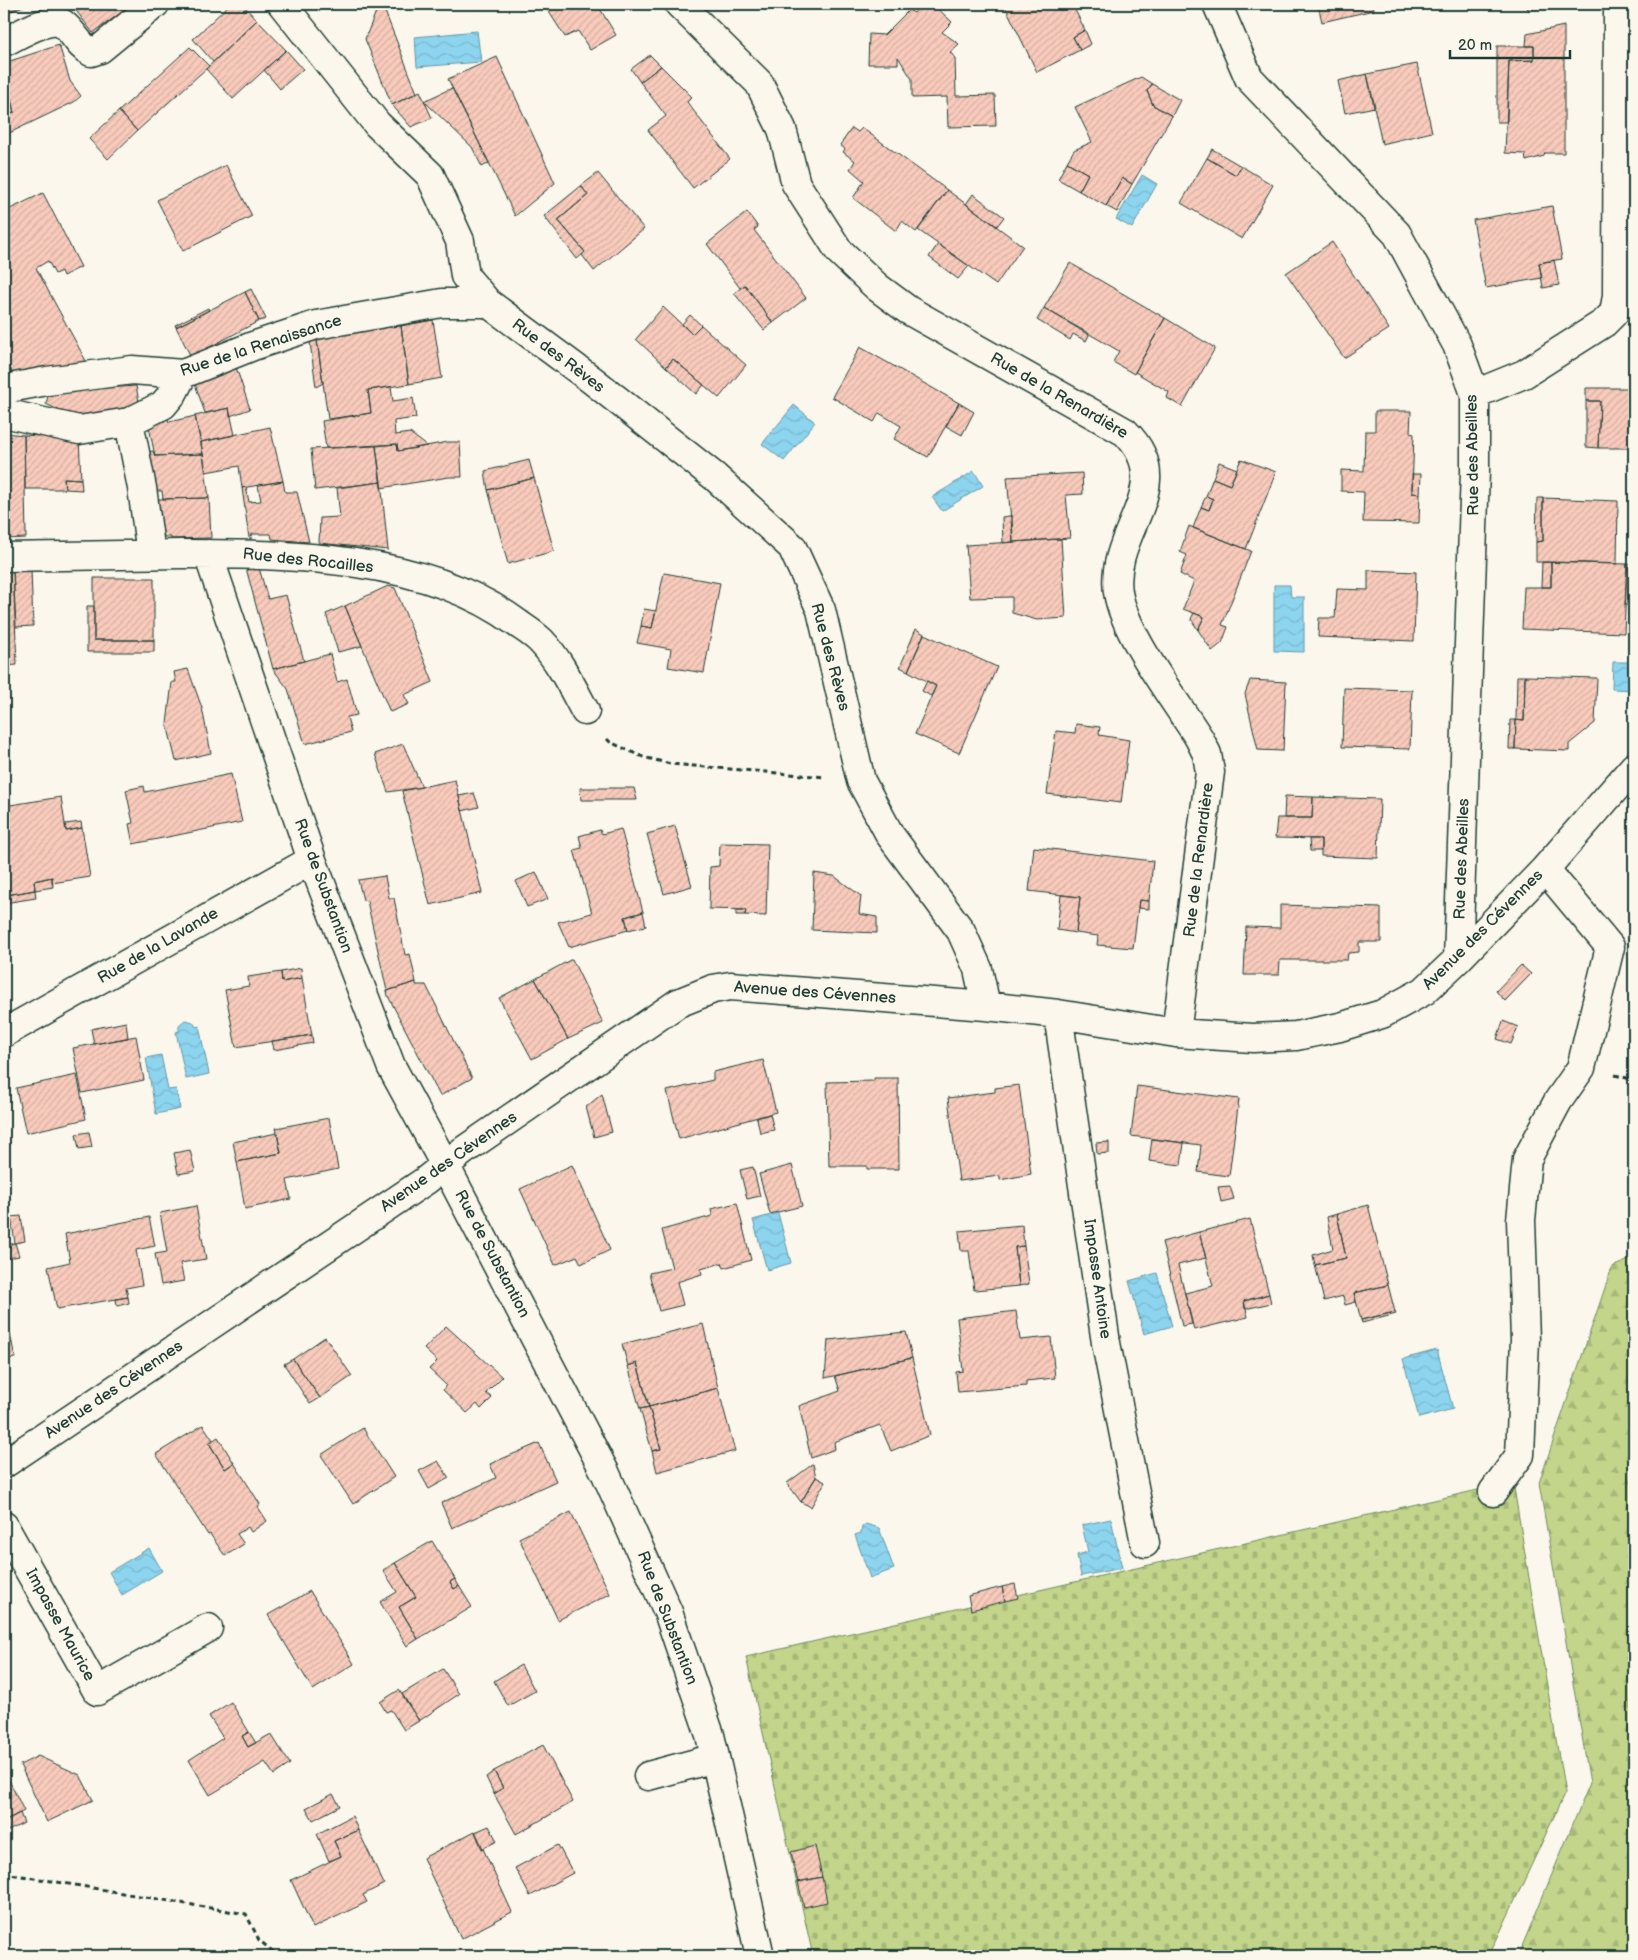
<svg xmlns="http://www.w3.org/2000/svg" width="1638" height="1960" font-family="'Balsamiq Sans',sans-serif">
  <defs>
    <pattern id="forest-firs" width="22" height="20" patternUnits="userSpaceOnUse" patternTransform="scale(1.25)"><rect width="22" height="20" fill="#c2d58a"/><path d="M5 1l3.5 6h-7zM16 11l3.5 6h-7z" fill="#a6b878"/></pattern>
    <pattern id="cemetery-stones" width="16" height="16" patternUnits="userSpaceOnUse" patternTransform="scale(1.25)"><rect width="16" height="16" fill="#c2d58a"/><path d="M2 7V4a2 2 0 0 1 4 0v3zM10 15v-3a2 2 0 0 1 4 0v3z" fill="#a6b878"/></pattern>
    <pattern id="water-waves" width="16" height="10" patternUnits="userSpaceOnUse" patternTransform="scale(1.25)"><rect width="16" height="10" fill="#8dd4ef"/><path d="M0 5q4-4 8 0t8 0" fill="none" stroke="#79b7ce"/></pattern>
    <pattern id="building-hatch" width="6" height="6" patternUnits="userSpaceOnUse" patternTransform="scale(1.25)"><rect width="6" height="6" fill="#f9cbbc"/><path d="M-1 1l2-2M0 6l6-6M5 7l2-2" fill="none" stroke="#d5afa2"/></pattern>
  </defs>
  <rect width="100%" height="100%" fill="#fbf7ec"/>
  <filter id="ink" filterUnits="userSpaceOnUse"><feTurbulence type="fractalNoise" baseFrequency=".02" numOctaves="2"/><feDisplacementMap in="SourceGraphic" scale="10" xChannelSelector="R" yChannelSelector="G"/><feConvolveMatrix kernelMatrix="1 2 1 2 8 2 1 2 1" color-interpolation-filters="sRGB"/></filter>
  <g filter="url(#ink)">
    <path fill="url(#forest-firs)" stroke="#70895f" d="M1634,1258v698h-116l72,-173 -51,-300 73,-216z"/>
    <path fill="url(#cemetery-stones)" stroke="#70895f" d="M1513,1482l52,311 -76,163h-676l-67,-299z"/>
    <path fill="url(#water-waves)" stroke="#6198a4" d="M477,31l4,31 -64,5 -2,-30z
      M1142,175l15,9 -25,44 -16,-9z
      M794,405l21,17 -31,39 -22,-17z
      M974,471l9,15 -41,25 -10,-14z
      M1274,585h16l1,12h13v55l-30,-1z
      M1613,662h21v28l-22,-1z
      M185,1020l8,2 3,5 3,-1 10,48 -23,5 -10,-47 3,-1v-6z
      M161,1055l7,35 8,-1 4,20 -24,5 -10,-56z
      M778,1213l13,50 -24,7 -14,-50z
      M1157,1273l15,53 -28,8 -15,-53z
      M1437,1350l16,59 -34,9 -16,-59z
      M1111,1519l11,49 -41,8 -4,-21 11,-3 -6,-27z
      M866,1524l13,4 15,41 -24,9 -15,-43 6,-2 1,-6z
      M149,1548l13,23 -40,24 -13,-23z"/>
    <path fill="url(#building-hatch)" stroke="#1f3d34" d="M4,4h24l-24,10z
      M71,4h62l-40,29z
      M230,4h12l15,16 -44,42 -20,-23z
      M379,4h3l35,89 -25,12 -27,-66z
      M434,4h44l-1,4z
      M544,4h53l19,31 -26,15 -12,-19 -13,6z
      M922,4h11l19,18 -10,10 17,12 -9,8 5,6 1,38 39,-1 1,31 -48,1 -1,-30 -35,1v-19l-14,-22v7h-30l1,-30 15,1 25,-25 5,3z
      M1004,4h68l13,26 -12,7 7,13 -43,22z
      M1318,4h55l1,6 -52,12z
      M1527,4h32l-31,6z
      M257,20l29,30 -53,49 -27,-30z
      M1564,26v127h-19l-1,3 -18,5 -1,-7 -20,-1 4,-92 25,-1v-14h-8l1,-12z
      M1085,30l6,14 -11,6 -7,-13z
      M59,45l11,36 11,15 -7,6 -69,33 -1,-20 10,-2 -4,-18 -6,1v-33z
      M1497,46h37v14l-25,1 -2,60 -2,1h-8z
      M190,47l19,19 -72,65 -18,-20z
      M286,50l17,19 -23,20 -16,-19z
      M650,55l11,11 -21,16 -9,-13z
      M497,57l58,126 -40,33 -67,-137z
      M1417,64l15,68 -50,12 -15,-70z
      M661,66l31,31 -5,5 43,57 -37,29 -45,-58 18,-14 -26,-34z
      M1367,74l8,33 -30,6 -7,-32z
      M1141,77l11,7 -5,7 6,14 19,11 -40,68 -10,-6 -16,28 -27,-15 9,-17 -21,-12 7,-12 18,-8 -17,-35z
      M1152,84l28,16 -8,16 -19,-11 -6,-14z
      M452,88l37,75 -7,4 -10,-20 -48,-46z
      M420,91l12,27 -21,9 -19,-22z
      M10,95l4,18 -10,2v-19z
      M119,111l18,20 -29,28 -19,-20z
      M852,128l6,4 4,-4 85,62 -31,42 -14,-11 -6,10 -43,-33 11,-17 -14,-12 5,-8 -12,-9 2,-3 -5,-4z
      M1212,149l29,17 -5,9 -29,-17z
      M1207,158l29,17 5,-9 32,19 -31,54 -61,-36z
      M1067,162l21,12 -9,17 -21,-12z
      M226,165l26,51 -69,35 -26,-51z
      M598,173l46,56 -50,42 -12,-16 3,-3 -27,-32 30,-25 -7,-9z
      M1122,178l10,6 -15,28 -11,-6z
      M581,186l7,9 -30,25 27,32 -8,7 -33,-43z
      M947,190l76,56 -27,39 -78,-55z
      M43,193l38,74 -18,9 -2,-5 -6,3 -7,-13 -12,7 50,93 -74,12 -3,-6 -5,3v-5l3,-2 -3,-6v-145z
      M973,194l31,23 -7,9 -31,-22z
      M1552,206l10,53 -23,4 3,15 -56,10 -13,-68z
      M747,212l11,15 -4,3 52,68 -33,25 -28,-38 -5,3 -33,-44z
      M1332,242l57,87 -45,29 -58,-85z
      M938,244l31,22 -11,13 -29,-22z
      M1554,260l5,25 -16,3 -4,-25z
      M1070,263l95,55 -31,56 -21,-12 6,-11 -75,-43z
      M745,285l28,38 -9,7 -30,-37z
      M251,289l15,30 -7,2 -14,-29z
      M245,292l14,29 -68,36 -15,-30z
      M663,307l29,27 9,-9 45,40 -27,33 -46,-39 -7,8 -30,-28z
      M208,308l1,2 -33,17 -1,-2z
      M1044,308l45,27 -3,6 -13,-7 -3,6 -33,-20z
      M690,315l11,10 -9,9 -10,-10z
      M1165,318l50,30 -33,59 -15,-9 2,-6 -34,-20z
      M433,320l9,58 -33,6 -8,-58z
      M401,326l8,58 -41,6 3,23 -43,6 -11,-79 41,-10z
      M317,340l6,43 -7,4 -6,-45z
      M860,347l99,56 -31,54 -34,-18 7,-13 -22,-13 -5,9 -42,-25z
      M673,359l31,26 -8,9 -30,-27z
      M9,367l3,6 -7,1 -1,-4z
      M236,367l14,42 -20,7 -1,-8 -24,5 -11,-32z
      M136,386l4,21 -60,14 -34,-17 3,-12z
      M391,387l2,14 20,-3 3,20 -22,3 1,14 15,-2 17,13 -29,5 -1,-7 -71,4 -4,-27 49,-8 -3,-23z
      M1586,388h48v60h-36l2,-47h-14z
      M1586,401h14l-2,47 -12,-1z
      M959,403l15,9 -12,23 -16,-9z
      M229,408l6,27 -34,7 -6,-26z
      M1375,411h36l-1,22 4,1 -2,59 8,1 -1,29 -56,-1 1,-30 -23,-1v-21l23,1 1,-40h10z
      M167,416l2,6 26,-6 8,38 -48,2 -7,-34z
      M270,427l13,54 -41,7 -3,-22 -33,6 -5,-30z
      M4,433l20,2 2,103 -22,1z
      M24,435l55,3 2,41 -17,-1 1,11h-40z
      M448,442h12l2,35h-13l-68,11 -5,-42 21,-2 1,7z
      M376,446l5,36 -66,8 -4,-41z
      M153,451l2,5 48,-2 6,44 -46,1 -1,-8h-7l-8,-39z
      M1241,459l35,13 -30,77 -53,-21 8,-21 8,3 4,-11 -7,-3 7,-18 17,7z
      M529,460l5,18 -46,12 -3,-19z
      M1219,462l18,7 -7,16 -17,-7z
      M1082,473l1,21 -17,1 4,43 -57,4 -6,-65z
      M1412,474h9l-1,20 -8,-1z
      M64,478l17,1 1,11 -17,-1z
      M534,478l20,73 -46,13 -20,-74z
      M283,481l2,11h12l12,50 -37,-3 -1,-5h-19l-1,5 -2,-1 -7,-50 4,-1 3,15 12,-1 -3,-16z
      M381,482l7,68 -69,-7 1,-25 20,-1 -3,-29z
      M1206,496l7,3 -4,11 -8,-3z
      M209,498l2,40 -40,1v-2h-7l-8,-38z
      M1537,498h6v43l-7,1z
      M1543,498l75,3 -1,63 -81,-2v-20l7,-1z
      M1009,516h3l1,26 -10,1 -1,-26z
      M1189,526l62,25 -29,74 6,2 -6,16 -10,8 -14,-21 6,-13 -21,-8 11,-28 -14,-7 7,-19 -7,-3z
      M1061,539l5,79 -29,2 -25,-7v-16l-42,1 -4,-53z
      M1542,562h9v25h-10z
      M1551,562l76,2 -3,69 -102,-4 2,-42h27z
      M1627,564h7v41h-9z
      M246,568h13l9,31 18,-4 18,66 -31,8z
      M31,569l2,57 -17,1 -3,-57z
      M13,570l4,95 -13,1v-95z
      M1368,570l48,2 -2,69 -96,-4 1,-19h16l2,-29 31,1z
      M664,573l56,10 -16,90 -36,-6 3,-18 -34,-6 4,-17 11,2z
      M94,578h60v62h-60z
      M388,586l7,2 38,94 -29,13 5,9 -19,8 -45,-106z
      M87,606h7v34h60v12h-67z
      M345,606l17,40 -24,6 -12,-38z
      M644,609l12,2 -4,17 -11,-2z
      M1194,613l10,4 -6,13 -7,-11z
      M916,629l8,5 -16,37 -8,-4z
      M924,634l73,33 -38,86 -44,-19 21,-48 -28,-15z
      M330,654l7,28 10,-3 10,36 -10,2 4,15 -46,12 -17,-55 -15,-20z
      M188,669l14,39 9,45 -35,8 -9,-37 5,-42h4l-2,-10z
      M1517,676h8l-1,45 -8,-1z
      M1525,676l72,2 -2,45 -26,21v7l-54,-2 1,-29 8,1z
      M1250,680l36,2 -3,69 -25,-1 -13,-56z
      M927,681l9,5 -5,10 -9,-5z
      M1344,688l68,2 -2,59 -68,-2z
      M1510,720h6l-1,29h-6z
      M1076,724l24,3 -1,8 30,5 -8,63 -74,-9 9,-63 19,2z
      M403,744l19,43 -34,5 -13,-38z
      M231,774l11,48 -109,22 -4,-20 4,-1 -7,-33 18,-4 1,6z
      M455,780l27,113 -52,12 -28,-114z
      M580,788h54l3,12h-56z
      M474,793l5,14 -17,4 -3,-15z
      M1285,796l28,1 -1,21h-28z
      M61,797l5,34 16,-3 8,49 -38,6v-6l-18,4 1,9 -28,5 -3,-18v-71z
      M1313,797l67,2 -2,59 -57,-2v-17l-46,-1 2,-20h35z
      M81,822l1,6 -16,3 -1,-7z
      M675,826l17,60 -28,8 -17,-60z
      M621,829l22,83 -18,5 3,13 -59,17 -11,-25 34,-9 -18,-63 8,-2 -3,-12 21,-6 2,4z
      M1309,839h12v12h-11z
      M720,843l48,1 -2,72 -21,-1 1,-5 -37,-1 1,-42 9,-1z
      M1034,847l119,14 -4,40 -10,-1 -6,48 -36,-3 1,-9 -22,-3 4,-36 -51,-6z
      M536,872l12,27 -21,8 -11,-26z
      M814,873l20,3 27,20 -2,18 18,3v16l-65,-3z
      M385,876l4,22h5l11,57 5,-1 6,28 -29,9 -20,-90 -4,-1 -5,-20z
      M4,877l3,18 28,-5 1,8 -32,5z
      M52,877l1,10 -18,3 -1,-9z
      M1061,895l19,2 -4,36 -19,-3z
      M1139,900l10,1v8l-11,-1z
      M1280,905l101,3v34h-22v10l-11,1 -1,7h-67l-1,15h-35l2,-48 34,1z
      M736,910h10l-1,5h-9z
      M643,912l3,14 -18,4 -3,-13z
      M572,959l31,64 -35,16 -33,-60z
      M1521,965l10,9 -26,27 -9,-10z
      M301,968l1,10 -20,4 -1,-10z
      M281,972l1,10 20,-4 10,57 -76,12 -11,-57 24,-4 -1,-9z
      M535,979l33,60 -36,20 -33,-61z
      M416,982v3h10l46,93 -32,18 -52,-100 -1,-5z
      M1503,1021l15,6 -7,17 -14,-5z
      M126,1022l2,16 -34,6 -3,-15z
      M312,1035l1,8 -39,7 -2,-9z
      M136,1036l8,44 -62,13 -9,-45z
      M763,1060l13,52 -97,27 -12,-48 46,-11v-8z
      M77,1075l9,44 -60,14 -10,-45z
      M874,1078h24l1,91h-32v-3h-38l-2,-84 47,-1z
      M1019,1085l12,89 -31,6v-4l-41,5 -11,-83 47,-6v-4z
      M1137,1086l102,13 -10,77 -31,-4 3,-27 -70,-9z
      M602,1094l10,38 -18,5 -8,-30z
      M770,1114l4,16 -14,3 -3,-15z
      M329,1118l9,51 -51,11 4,19 -46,10 -8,-47 44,-9 -5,-25z
      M89,1132l3,15 -13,2 -3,-15z
      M277,1133l4,20 -44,9 -4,-20z
      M1152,1139l32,4 -3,22 -32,-4z
      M1109,1142v11l-12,1 -1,-11z
      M190,1150l5,21 -17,3 -4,-21z
      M572,1165l38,85 -29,14 -4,-8 -22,9 -35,-76z
      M792,1165l10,41 -32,8 -11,-40z
      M753,1167l7,29 -13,3 -7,-29z
      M1230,1186l4,13 -13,3 -3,-15z
      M737,1203l14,57 -27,8 -2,-5 -21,6 1,5 -25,8 6,23 -24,6 -10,-38 23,-5 -10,-38 50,-14 -1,-7z
      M1368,1205l20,80 -34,8 2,9 -11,3 -2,-9 -19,5 -9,-36 31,-7 -9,-44z
      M196,1206l10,53 -26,4 4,18 -23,4 -6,-31 12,-2 -7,-39z
      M1337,1214l9,44 -31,7 -2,-10 20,-6 -6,-32z
      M21,1216l4,25 -10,2 -4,-26z
      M149,1217l6,29 -19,4 6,35 -16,3 2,9 -71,12 -9,-42 22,-5 -5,-28z
      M1250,1219l19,75 -25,7 4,16 -54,13 -9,-37 28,-7 -14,-54z
      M1022,1225l2,21 -9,1 4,39 -45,4 -5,-39h-8l-2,-20z
      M1199,1232l7,26 -28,7 14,59 -10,2 -20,-84z
      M15,1243l4,13 -15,3v-13z
      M1024,1246l5,38 -10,2 -4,-39z
      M1388,1285l7,27 -34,8 -7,-27z
      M1269,1294l2,9 -26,6 -1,-8z
      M128,1297l1,6 -12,3 -1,-7z
      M4,1306l8,37 -8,2z
      M1016,1311l4,29 31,-3 4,41 -29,3v5l-68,6 -2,-20 7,-1 -6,-53z
      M1395,1312l1,2 -34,9 -1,-3z
      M703,1324l15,64 -69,19 -12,-44 -9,3 -6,-22z
      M446,1326l56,51 -16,16 6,5 -11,11 -4,-5 -10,9 -24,-23 3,-5 -17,-16 8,-8 -13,-12z
      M906,1332l6,26 -87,20 3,-38z
      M325,1337l27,39 -32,22 -27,-39z
      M12,1343l3,15 -11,2v-15z
      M912,1358l18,77 -39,16 -11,-26 -46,17 1,7 -24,9 -12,-52 41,-15 -5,-15z
      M293,1359l27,39 -10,6 -26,-40z
      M637,1363l12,44 -9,2 -12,-43z
      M718,1388l17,63 -78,21 -5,-21 9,-2 -12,-42z
      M649,1407l12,42 -9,2 -12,-42z
      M203,1425l10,15 -4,3 16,26 9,-6 26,41 -2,3 9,14 -16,11 -3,-5 -11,7 7,10 -19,12 -15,-22 -2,1 -52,-81z
      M363,1428l31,49 -41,27 -32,-49z
      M218,1437l16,26 -9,6 -16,-26z
      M539,1443l17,38 -104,47 -11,-25 55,-25 -6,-14z
      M438,1461l11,17 -20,11 -10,-18z
      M813,1464l3,13 -15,25 -14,-19z
      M816,1477l9,5 -14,25 -10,-5z
      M571,1512l39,82 -52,26 -39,-82z
      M432,1541l23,38 -5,3 4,7 5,-3 13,21 -54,32 -19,-32 17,-10 -21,-34z
      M395,1563l21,34 -17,10 19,32 -11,7 -27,-44 17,-10 -14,-22z
      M455,1579l4,7 -5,3 -4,-7z
      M1015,1584l3,14 -13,3 -3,-14z
      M1002,1587l3,14 -34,9 -3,-14z
      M310,1591l44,73 -41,26 -45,-75z
      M521,1665l14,26 -27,15 -14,-25z
      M443,1669l16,25 -40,27 -17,-27z
      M399,1690l20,31 -15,9 -13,-20 -5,2 -6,-10z
      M231,1702l18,30 -7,4 6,11 23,-13 19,30 -16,11 -9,-13 -55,33 -21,-35 34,-22 -14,-22z
      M249,1732l7,11 -8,4 -6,-11z
      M543,1745l30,57 -57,32 -22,-40 9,-6 -9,-17z
      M38,1756l42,19 13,25 -46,22 -27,-57z
      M4,1770l20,41 -20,10z
      M494,1771l9,17 -9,6 -8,-17z
      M333,1794l7,12 -27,14 -7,-12z
      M20,1813l4,10 -20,10v-12z
      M352,1816l6,14 -24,11 7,15 -12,5 -12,-27z
      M489,1826l8,15 -15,8 -7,-17z
      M358,1830l26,54 -21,11 4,7 -54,26 -22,-48 50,-24 -7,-15z
      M475,1831l37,81 -51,27 -38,-81z
      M558,1845l15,28 -43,23 -15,-28z
      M815,1846l7,31 -24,5 -7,-30z
      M822,1877l5,25 -23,5 -6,-25z
      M4,1945l5,11h-5z"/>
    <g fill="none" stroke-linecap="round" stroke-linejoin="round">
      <defs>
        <path id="minor" d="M282,4l95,120 53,51 30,66 5,35 23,27 104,77 123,97 77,70 29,63 40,171 29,54 71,96 17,38 8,37
          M679,4l80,79 23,46 14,55 43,67 38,36 31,23 217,122c55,54 -16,99 -7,160 6,42 57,108 81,146l8,16 3,18 -34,261
          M1217,4l32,74 148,156 60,111 18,49v77l-17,488
          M4,42c13,-6 46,-27 59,-18 11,8 15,22 28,28l9,-3 55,-45
          M4,389l43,-8 85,-11 51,4 70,-28 63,-21 126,-22h46
          M1475,394l49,-20 80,-51 10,-10 3,-17 1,-292
          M4,413l75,17 50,-8 34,-17 10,-12 10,-19
          M129,422l13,66 9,66
          M208,554l104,306 79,206 54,99 160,307 63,140 42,123 50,221
          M4,557c59,-1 118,-2 177,-3 109,0 245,1 336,69 7,5 17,11 24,18 19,20 31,46 44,70
          M1058,1014l48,329 39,200
          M4,1033l308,-173
          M4,1464l421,-283 38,-30 215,-148 35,-14 17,-3 256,20 72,8 118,19 77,5 43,-2 44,-9 42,-13 42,-23 34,-32 87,-90 89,-102
          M1493,1492l27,-37 5,-115 -4,-120 6,-61 31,-58 23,-33 29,-121 -65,-78
          M4,1526l93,165 111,-63
          M648,1776l67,-18"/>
      </defs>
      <use href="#minor" stroke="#1f3d34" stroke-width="31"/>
      <path stroke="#1f3d34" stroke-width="3" stroke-dasharray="5 4" stroke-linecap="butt" d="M607,739l3,3 33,15 28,7 154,13
        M1615,1075l19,5
        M4,1873l242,41 13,26 19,16"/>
      <use href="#minor" stroke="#fbf7ec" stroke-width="28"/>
    </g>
  </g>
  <g text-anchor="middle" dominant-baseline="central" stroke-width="5" stroke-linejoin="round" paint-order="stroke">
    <g font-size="16" fill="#1f3d34" stroke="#fbf7ec">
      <text transform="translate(261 346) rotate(-18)">Rue de la Renaissance</text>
      <text transform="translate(558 356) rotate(37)">Rue des Rèves</text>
      <text transform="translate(1059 396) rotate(30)">Rue de la Renardière</text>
      <text transform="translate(1473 455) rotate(-91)">Rue des Abeilles</text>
      <text transform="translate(308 561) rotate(6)">Rue des Rocailles</text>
      <text transform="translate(830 657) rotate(75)">Rue des Rèves</text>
      <text transform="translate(1462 859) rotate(-88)">Rue des Abeilles</text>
      <text transform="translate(1199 860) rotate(-83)">Rue de la Renardière</text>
      <text transform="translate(323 886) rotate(70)">Rue de Substantion</text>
      <text transform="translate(1483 930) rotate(-45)">Avenue des Cévennes</text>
      <text transform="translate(158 946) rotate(-30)">Rue de la Lavande</text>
      <text transform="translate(815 993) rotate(4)">Avenue des Cévennes</text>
      <text transform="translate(449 1162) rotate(-35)">Avenue des Cévennes</text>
      <text transform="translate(492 1254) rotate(62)">Rue de Substantion</text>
      <text transform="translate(1097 1279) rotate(82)">Impasse Antoine</text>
      <text transform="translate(114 1390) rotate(-34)">Avenue des Cévennes</text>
      <text transform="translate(667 1618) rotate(69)">Rue de Substantion</text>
      <text transform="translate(60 1625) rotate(61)">Impasse Maurice</text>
    </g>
  </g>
  <rect width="1638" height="1960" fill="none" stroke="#fbf7ec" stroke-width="20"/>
  <rect x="10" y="10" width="1618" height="1940" fill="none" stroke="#1f3d34" stroke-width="2" filter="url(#ink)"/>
  <path d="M1450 50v8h120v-8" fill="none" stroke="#1f3d34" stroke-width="2.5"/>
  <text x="1458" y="50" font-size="15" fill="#1f3d34" stroke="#fbf7ec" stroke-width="4" paint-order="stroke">20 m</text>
</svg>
